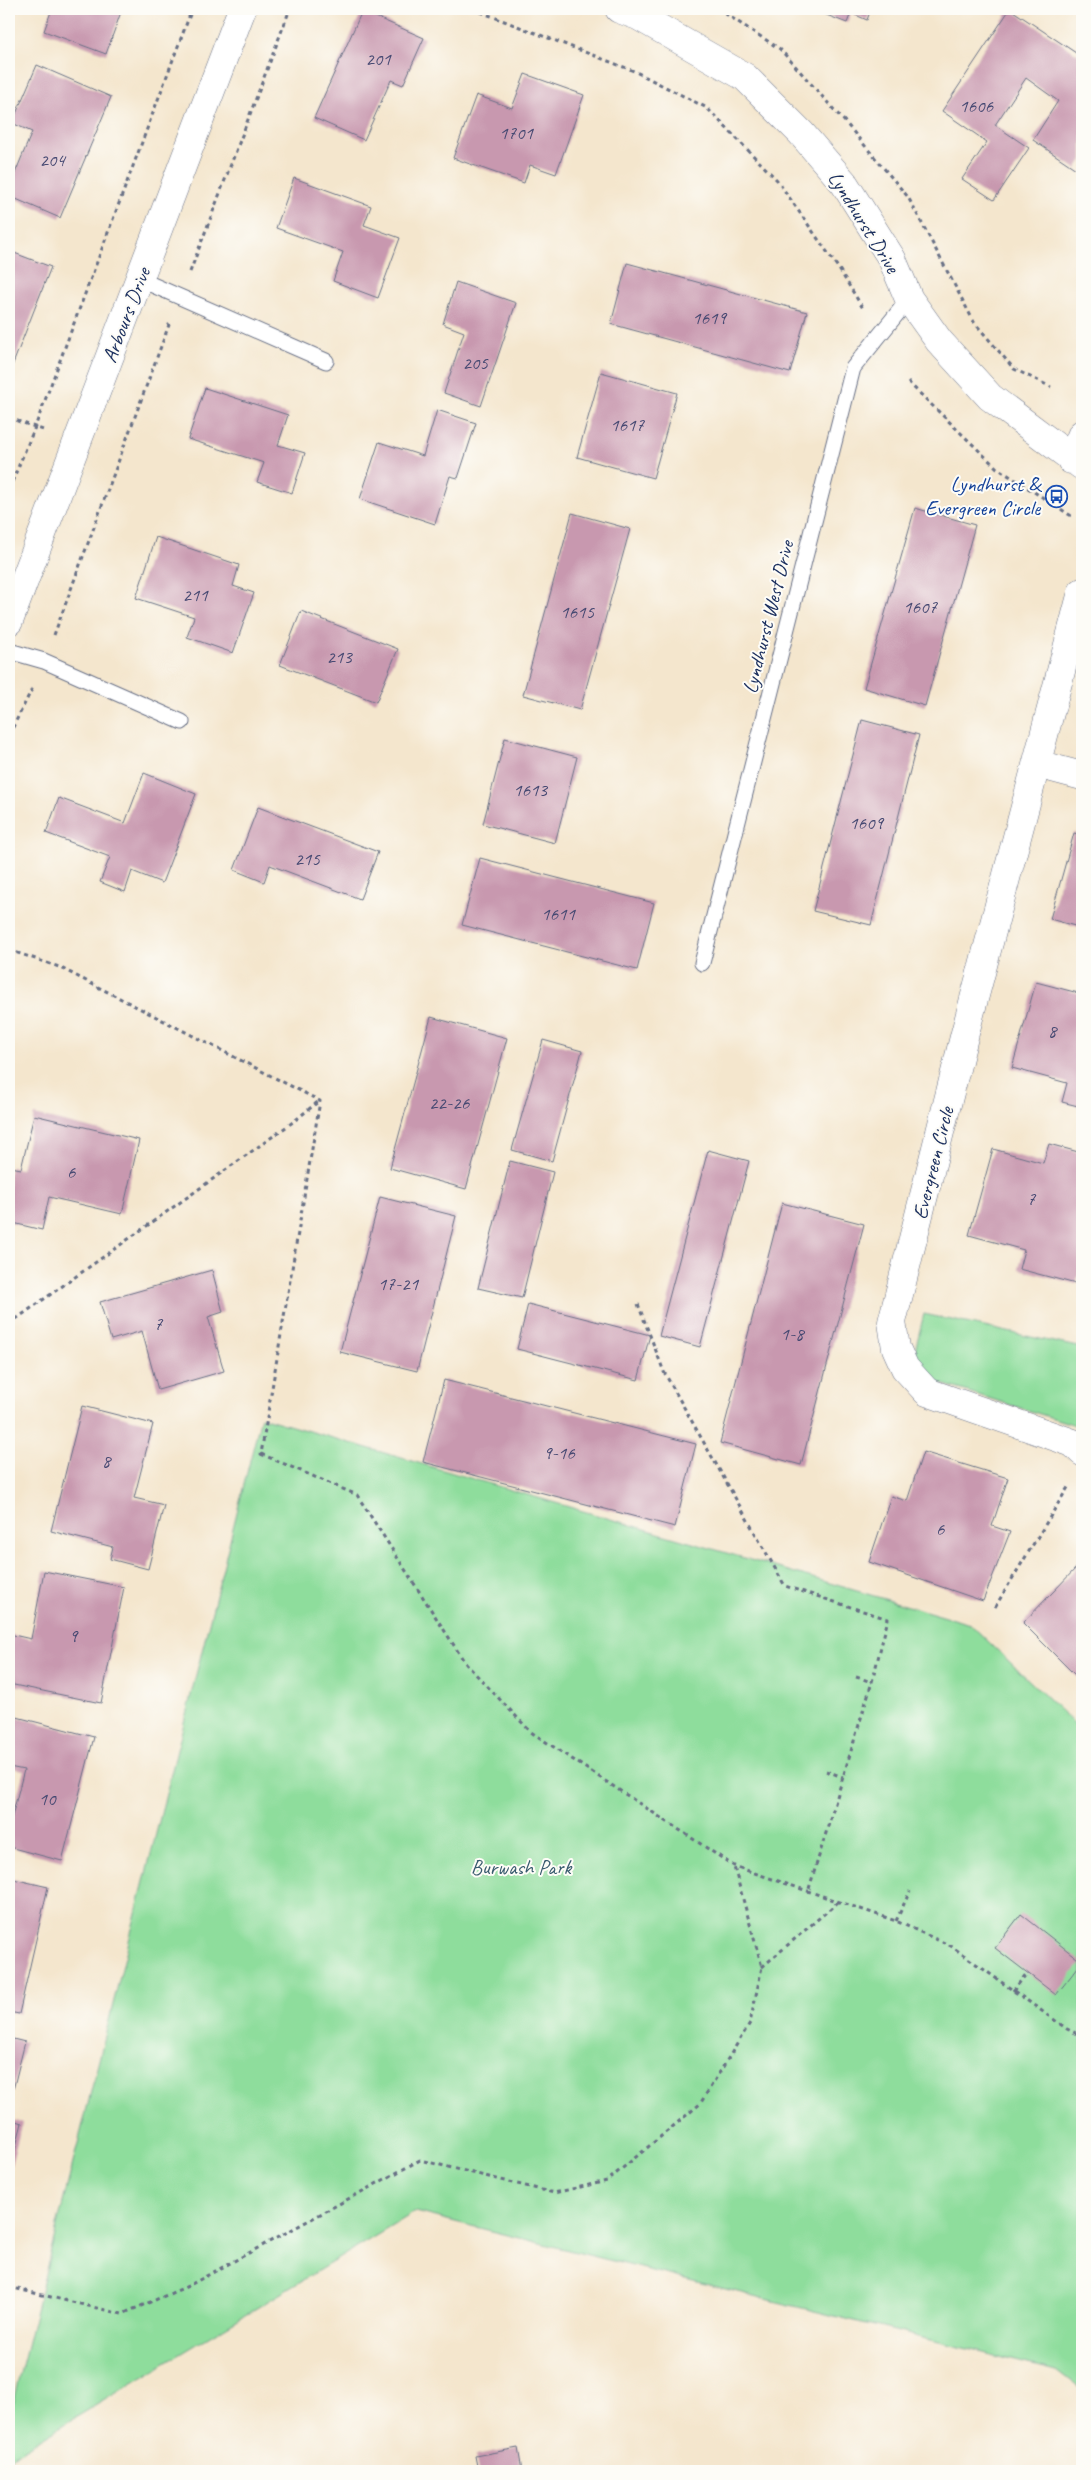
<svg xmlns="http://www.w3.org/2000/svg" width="1091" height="2480" font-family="Caveat,sans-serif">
  <rect width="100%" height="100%" fill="#fdfcf7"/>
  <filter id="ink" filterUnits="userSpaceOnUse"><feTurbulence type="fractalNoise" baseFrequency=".02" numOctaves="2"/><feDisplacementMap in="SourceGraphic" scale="10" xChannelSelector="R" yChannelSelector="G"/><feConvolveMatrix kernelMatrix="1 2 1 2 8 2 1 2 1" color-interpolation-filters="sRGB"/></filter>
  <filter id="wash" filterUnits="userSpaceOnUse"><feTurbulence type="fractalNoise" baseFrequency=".0096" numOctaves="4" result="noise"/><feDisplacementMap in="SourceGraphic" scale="20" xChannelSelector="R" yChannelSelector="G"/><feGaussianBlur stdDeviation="1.12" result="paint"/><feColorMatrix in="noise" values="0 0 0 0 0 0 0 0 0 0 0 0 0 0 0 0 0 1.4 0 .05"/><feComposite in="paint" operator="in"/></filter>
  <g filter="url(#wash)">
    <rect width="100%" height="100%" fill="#f4e6cd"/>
    <path fill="#8edd9c" stroke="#54867d" d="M924,1314l158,34v79l-146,-45 -22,-28z
      M261,1417l709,207 112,107v660l-26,-20 -641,-159 -406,246v-41z"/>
    <g id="blocks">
      <path fill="#c898af" d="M52,9h70l-16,45 -62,-23z
        M811,9h60l-4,11 -16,-7 -4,10z
        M1010,9l72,48v103l-6,9 -43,-29 25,-39 -32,-23 -31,47 34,23 -35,52 -32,-21 25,-37 -45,-31z
        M362,11l62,27 -21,47 -12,-5 -27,60 -50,-22z
        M37,65l74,32 -51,121 -51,-22v-8l23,-56 -20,-9z
        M525,74l59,21 -28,79 -26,-9 -6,18 -71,-25 23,-63 36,13z
        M294,178l77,28 -7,19 36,13 -22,60 -45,-17 10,-29 -67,-24z
        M9,251l42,16 -42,107z
        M627,263l180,49 -17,61 -179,-49z
        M456,282l60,21 -35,103 -37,-13 20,-61 -21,-8z
        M601,372l76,21 -24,85 -76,-21z
        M205,388l83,27 -10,30 27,8 -13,40 -35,-11 7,-19 -76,-24z
        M437,410l39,13 -18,55 -8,-2 -15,48 -75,-25 19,-57 44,14z
        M915,508l60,17 -50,181 -61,-18z
        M572,513l58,16 -50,181 -57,-15z
        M156,537l83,28 -6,21 21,7 -21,60 -46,-16 7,-20 -58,-19z
        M301,611l97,38 -22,53 -96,-37z
        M862,720l57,15 -48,190 -58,-14z
        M505,738l72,19 -22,86 -72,-19z
        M144,773l52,21 -34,89 -30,-12 -7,21 -25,-10 10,-25 -64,-24 13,-35 66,25z
        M258,807l120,45 -18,47 -90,-34 -6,17 -30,-12z
        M1074,833l8,2v93l-32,-9z
        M480,858l174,45 -17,67 -175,-45z
        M1036,982l46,12v113l-20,-5 5,-19 -55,-15z
        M431,1017l76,21 -41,151 -76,-21z
        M543,1040l39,11 -30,110 -40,-11z
        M34,1115l105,25 -17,74 -73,-17 -7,33 -33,-8v-47l2,-8 10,2z
        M1049,1144l33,9v107l-6,24 -57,-15 5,-19 -55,-15 24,-86 50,14z
        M708,1150l41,11 -49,186 -41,-11z
        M510,1161l43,11 -31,126 -44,-10z
        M380,1197l76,19 -39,155 -77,-19z
        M782,1203l82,21 -63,241 -81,-22z
        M212,1270l11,42 -15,5 16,54 -66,19 -16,-59 -31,9 -11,-38z
        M528,1304l122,31 -12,45 -121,-31z
        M444,1380l252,64 -21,83 -252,-65z
        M82,1406l71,18 -19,74 30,7 -16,64 -38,-10 3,-12 -62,-16z
        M923,1452l85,26 -16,48 18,6 -27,69 -114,-39 22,-66 16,5z
        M1078,1566l4,4v112l-59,-59z
        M44,1571l80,16 -23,116 -92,-19v-50l22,5z
        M9,1715l85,22 -32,124 -53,-14v-19l15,-58 -15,-3z
        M9,1878l39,9 -29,127 -10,-2z
        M1021,1914l61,48 -26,33 -61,-47z
        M9,2038l16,4 -16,64z
        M9,2119l13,4 -11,42 -2,-1z
        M518,2448l4,23h-44l-3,-15z"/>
    </g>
  </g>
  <g filter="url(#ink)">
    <use href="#blocks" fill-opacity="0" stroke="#676f85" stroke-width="1"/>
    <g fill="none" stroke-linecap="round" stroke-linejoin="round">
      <defs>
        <path id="lane" d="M139,279l187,82
          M9,651l35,10 138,61
          M702,963l151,-595 56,-69"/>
        <path id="street" d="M619,9l19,7 107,61 56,56 43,50 48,76 17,40 30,42 51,56 92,69
          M1071,460l11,-26
          M1082,592l-117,441 -73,289 4,26 9,20 22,24 146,51 9,9
          M9,621l233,-612
          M1037,764l45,12"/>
      </defs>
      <use href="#lane" stroke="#676f85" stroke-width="17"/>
      <use href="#street" stroke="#676f85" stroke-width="29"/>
      <path stroke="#676f85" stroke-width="3" stroke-dasharray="4 4" stroke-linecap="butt" d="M473,9l161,62 73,37 70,72 62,89 25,41
        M718,9l62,40 65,73 63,75 66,125 40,47 37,18
        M190,272l100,-263
        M908,382l89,86 76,49
        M9,418l37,13
        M9,489l26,-62 157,-418
        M54,635l116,-313
        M9,735l24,-48
        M9,950l50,17 261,134 -59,353 96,41 109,169 65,68 203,134 162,55 55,25 116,83 15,7
        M638,1304l26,68 121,214 103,33 -16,63 -64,210
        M9,1324l284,-202 26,-21
        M995,1607l75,-123
        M856,1677l16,5
        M826,1771l17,6
        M896,1921l14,-30
        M762,1967l76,-65
        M1013,1991l14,-18
        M9,2287l113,27 66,-28 232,-126 134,33 53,-12 93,-77 50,-81 12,-56 -28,-100"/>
      <use href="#lane" stroke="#fff" stroke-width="15"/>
      <use href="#street" stroke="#fff" stroke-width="28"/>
    </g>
  </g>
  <defs>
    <symbol id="bus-ring" viewBox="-11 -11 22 22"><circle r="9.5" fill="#fdfcf7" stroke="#1a4fb4" stroke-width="1.5"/><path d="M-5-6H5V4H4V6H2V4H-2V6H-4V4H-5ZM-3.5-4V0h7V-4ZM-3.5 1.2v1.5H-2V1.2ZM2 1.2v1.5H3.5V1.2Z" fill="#1a4fb4"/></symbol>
  </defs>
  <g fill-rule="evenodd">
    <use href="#bus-ring" x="1044" y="484" width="25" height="25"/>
  </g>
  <g text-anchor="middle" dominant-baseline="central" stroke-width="4" stroke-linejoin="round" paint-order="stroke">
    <g font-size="19" fill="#464972">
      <text x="378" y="59">201</text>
      <text x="976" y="106">1606</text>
      <text x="516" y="133">1701</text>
      <text x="52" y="160">204</text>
      <text x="709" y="318">1619</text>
      <text x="475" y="363">205</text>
      <text x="627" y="425">1617</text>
      <text x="195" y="595">211</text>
      <text x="920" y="607">1607</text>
      <text x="577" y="612">1615</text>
      <text x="339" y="657">213</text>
      <text x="530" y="790">1613</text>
      <text x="866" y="823">1609</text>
      <text x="307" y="859">215</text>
      <text x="558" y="914">1611</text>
      <text x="1052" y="1031">8</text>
      <text x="449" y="1103">22-26</text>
      <text x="71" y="1172">6</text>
      <text x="1031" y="1199">7</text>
      <text x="398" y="1284">17-21</text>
      <text x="158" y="1324">7</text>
      <text x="792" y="1334">1-8</text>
      <text x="559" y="1453">9-16</text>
      <text x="106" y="1461">8</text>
      <text x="940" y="1529">6</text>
      <text x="73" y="1636">9</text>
      <text x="47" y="1799">10</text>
    </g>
    <g font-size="21" fill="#1b2f5e" stroke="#fdfcf7">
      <text transform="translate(864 222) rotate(58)">Lyndhurst Drive</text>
      <text transform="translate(126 315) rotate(-69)">Arbours Drive</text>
      <text transform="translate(768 617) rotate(-76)">Lyndhurst West Drive</text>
      <text transform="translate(933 1163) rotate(-76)">Evergreen Circle</text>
    </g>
    <g font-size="21" fill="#164399" stroke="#fdfcf7" text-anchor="end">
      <text x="1040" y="484">Lyndhurst &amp;<tspan x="1040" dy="24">Evergreen Circle</tspan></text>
    </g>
    <g font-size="21" fill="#385a6e" stroke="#fdfcf7">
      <text x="521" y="1867">Burwash Park</text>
    </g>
  </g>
  <rect width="1091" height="2480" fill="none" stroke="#fdfcf7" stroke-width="30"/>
</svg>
